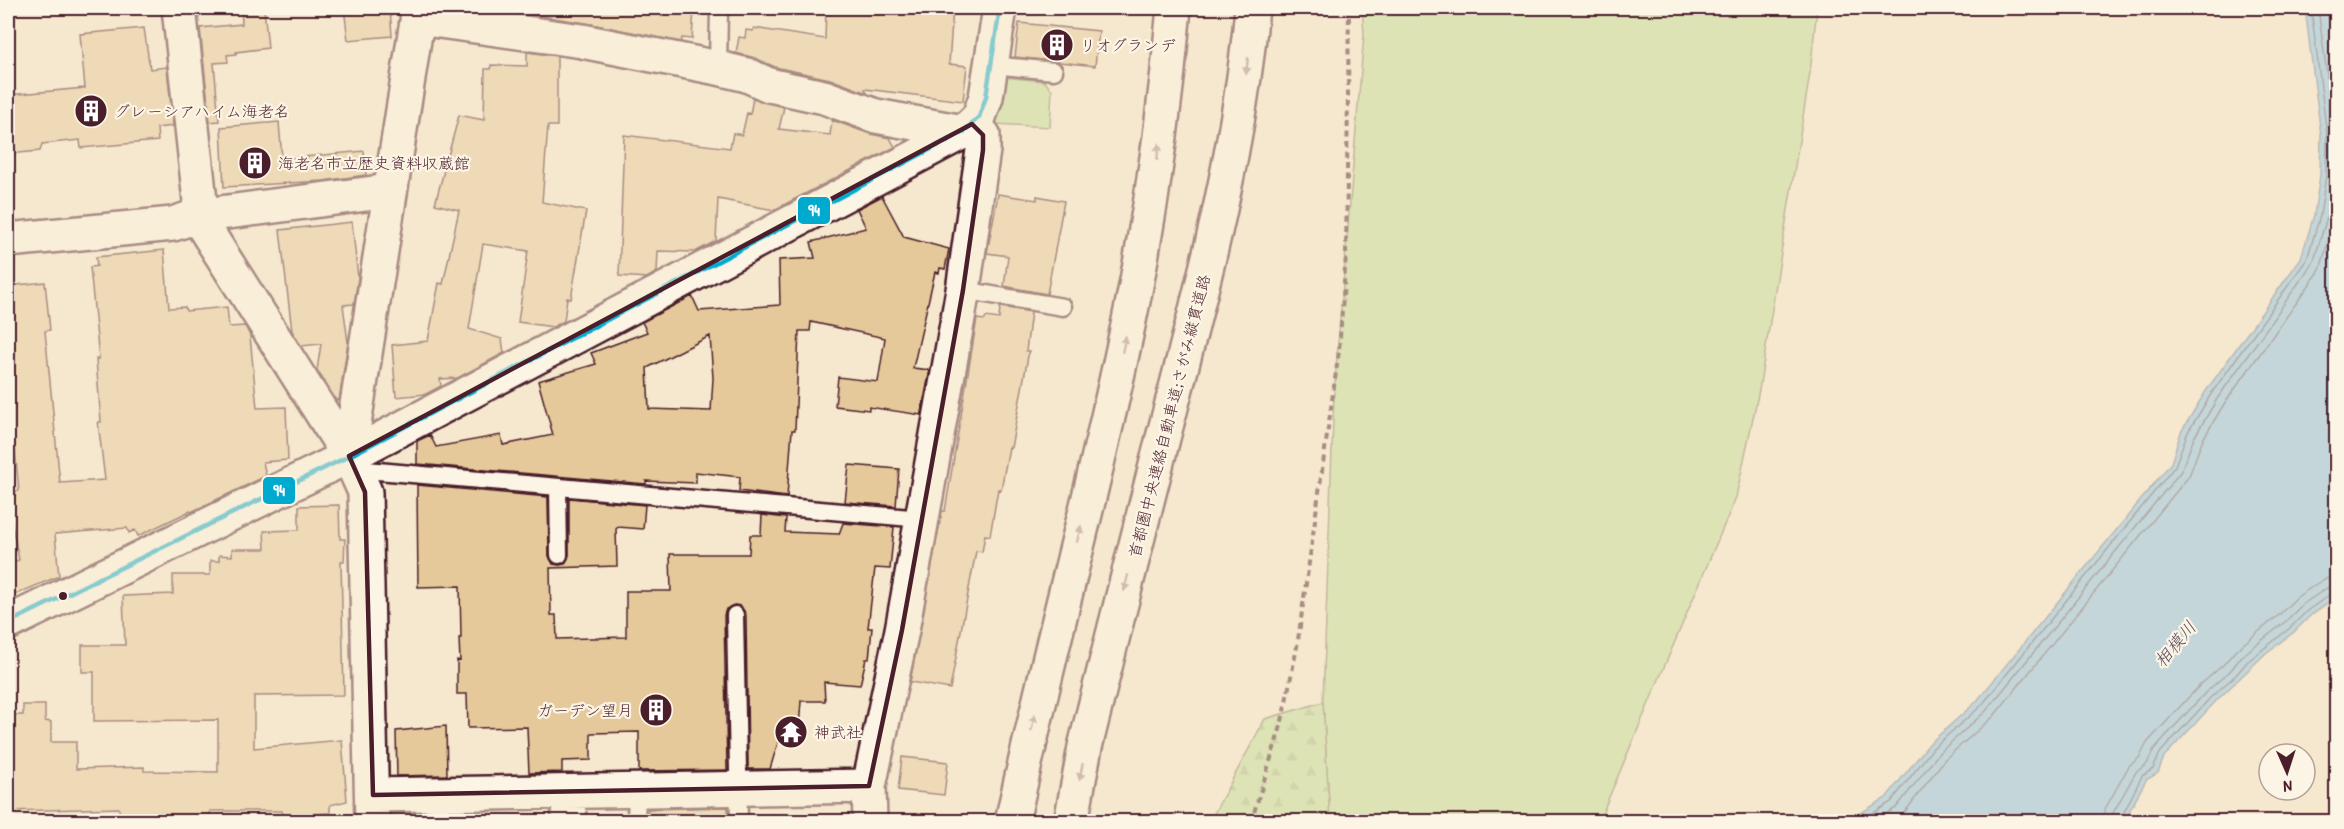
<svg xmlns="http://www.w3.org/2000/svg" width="2344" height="829" font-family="'Patrick Hand','Klee One',sans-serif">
  <defs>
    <pattern id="forest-firs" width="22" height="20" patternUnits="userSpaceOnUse" patternTransform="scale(1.5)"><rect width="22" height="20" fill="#bfde97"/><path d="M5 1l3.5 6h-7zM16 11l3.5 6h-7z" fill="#a6be82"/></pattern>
  </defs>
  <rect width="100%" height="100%" fill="#f5e8ce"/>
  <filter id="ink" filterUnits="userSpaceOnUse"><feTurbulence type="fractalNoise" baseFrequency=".0167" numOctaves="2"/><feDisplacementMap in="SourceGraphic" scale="12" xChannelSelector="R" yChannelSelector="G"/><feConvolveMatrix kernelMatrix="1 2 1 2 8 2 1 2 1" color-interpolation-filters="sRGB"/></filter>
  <g filter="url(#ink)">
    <path fill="#bfde97" stroke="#847e61" stroke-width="1.5" d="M1362,8h455l-7,65 -51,317 -23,107 -137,324 -269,1 -7,-120 11,-309 30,-359z
      M1003,77l41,4 8,9 -2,37 -55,-3z"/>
    <path fill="url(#forest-firs)" stroke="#847e61" stroke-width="1.5" d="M1323,702l7,119h-120l55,-102z"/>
    <path fill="#87c2e6" stroke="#6f819b" stroke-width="1.5" d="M2305,8h31v589l-25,18 -17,17 -28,21 -50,48 -52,56 -6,16 -12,7 -22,41 -186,1 -2,-3 -11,3 -78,-1 39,-23 43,-54 47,-42 195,-239 10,-31 25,-41 95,-133 13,-43 6,-40 1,-40z"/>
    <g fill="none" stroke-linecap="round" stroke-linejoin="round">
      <path stroke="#626076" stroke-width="1.5" d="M2328,8l8,70
        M1859,822l32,-20 42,-54 48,-42 194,-240 12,-32 24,-40 96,-135 13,-43 6,-41 1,-40 -16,-127
        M1873,822l23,-14 43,-55 47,-42 195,-240 13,-33 23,-39 97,-138 13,-44 6,-41 2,-41 -17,-127
        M1891,822l13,-9 41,-54 48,-42 196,-241 13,-35 22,-37 96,-134 16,-55
        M2102,822l3,-13 24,-43 10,-8 8,-15 52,-57 25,-22 12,-14 43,-35 18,-18 27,-18 12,-2
        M2111,822l2,-9 23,-41 11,-8 7,-15 52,-57 25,-22 11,-14 43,-34 18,-18 24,-16 9,-2
        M2119,822l23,-46 11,-7 7,-16 51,-56 25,-22 11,-13 43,-34 18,-18 23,-16 5,-1"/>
    </g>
    <path fill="#e5c99a" stroke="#4a1f2b" stroke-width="1.5" fill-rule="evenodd" d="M241,8h23l4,40 -32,4v2l-9,1 1,7 -14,1 5,58 -9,1 -10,-94 42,-4z
      M344,8h46l2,28 -44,4z
      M528,8h166l-2,31 -10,-1 -1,4 -95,-19 -58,-9z
      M826,8h127l-4,56 18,2 -4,35 -98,-12 2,4 -37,-14 -55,-12 -20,-9 -19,-5 3,-16 6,1 1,-8 7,1 1,-3 71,11z
      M1019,23l80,8 -4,35 -80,-9z
      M144,28l6,41 17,-2 6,59 -16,2 1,13 -77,7 -1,-8 -38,4 -2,7 -32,3v-59l77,-7 -5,-54z
      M527,52l30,4v70h-9l-6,76 44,9 -15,88 -4,-1 -3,23 -11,6 -35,-5 10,-71 -45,-7 -14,85 33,10 2,14 -46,25 -18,1 1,7 -15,8 -30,3 -4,-52 36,-4 11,-58 4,1 16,-74 -24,-6 24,-89 25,5 1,-51h6v-4l36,1z
      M753,98l31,9 -5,22 51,6 2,-15 38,14 20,4 5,9 -121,63 -56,-11 -2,42 -21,11 -37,-1 -1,21 -10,6 -28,-2 5,-141 106,13 3,-15 9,2 5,-22 3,1z
      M279,122l3,37 82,-8 2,24 -43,6 -99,6 -3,-60z
      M998,194l39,6v-4l27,5 -17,93 -43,-8 4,-30 -21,-3z
      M882,196l22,41 45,12 -4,20 -5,-1 -1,5 -4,-1 -22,96 17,2 -9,45 -52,-8v3l-34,-4 3,-29 40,5 7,-44 -74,-16 -1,9h-11l-4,99h-3l-5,67 -48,-6 1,-14 -44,-5v11l-50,-2v3l-229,-20v-23l13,-6 6,12 65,-12 2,10 50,-10 -15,-54 58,-17 -5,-11 56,-21 -5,-10 50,-26 7,15 81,-6 -1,-45 36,-2 -4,-16 55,-14 -9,-19zM710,336l3,42 -2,33 -62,-2 -2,-41z
      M352,222l6,56 -4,26 -11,1 5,37 -9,59 -3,-1 -19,-30 4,-26 -20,2 -9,-15 -12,-101z
      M164,250l5,58 16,-1 1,4 41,-4 2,20 16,-1 5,10 7,72 29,-1 2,53 -25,2 3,14 -75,36 -1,-1 -52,25 -3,-6 -6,3 -2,-5 -72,6 4,42 -45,19 -6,-19v-13l11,-3 -9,-45h-2v-22l11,-2 -4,-41h-5l-2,-30v-134l37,-4 5,48 -5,1 15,152 45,-3 -7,-58h3l-5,-63h3l-9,-92 7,-1 -1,-9z
      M1000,307l31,5 -5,39h3l-18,97 -2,-1 -8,43 -3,-1 -8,47 -5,-1 -3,17 -6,-1 -26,138 -40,-7 32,-171h3l32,-192 8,1 1,-3 13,2z
      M849,465l50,4 -3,37 -51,-4z
      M417,485l131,12 1,59 4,8 6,1 6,-1 4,-9v-57l76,7 -2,24 -25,-2 -2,2 1,37 -67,2 1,47h5l1,24 69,-2v-46h45l-1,-37h79l1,-19h11l1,-20 24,3 -1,14 54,2 4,-11 51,4 -4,42 -15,-1 -7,60h4l-3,31h-3l-6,26 -36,-3 1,19h-24l-3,41 -19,-3 -9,30h-22l-2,-154 -5,-9 -7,-1 -8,4 -2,6 3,155 -88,1v-39l-48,1v27l-29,1v11l-33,1 -2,-46 -59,1 -1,-34h-10v-34l3,1 -1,-23h2l-1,-52 -42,1z
      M339,505l1,34h5l-1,22h-3l3,134 -90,1v52l88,-8 5,61 -17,4v8l-47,3 -1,-5h-72v4l-65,1v3h-26v-11l-111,3v-96h15v-10h22v16l6,1v20h25v27l68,-2v4l74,1v-52l-124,1v-49h-12v-27h43l-2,-49 50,-2v-19h37v-14h9v-6l13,1v-7h33l-1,-18 35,-1v-24z
      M446,726l1,49 -50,1 -1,-45z
      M902,757l46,5 -4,33 -46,-5z
      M728,807v15h-80v-13z"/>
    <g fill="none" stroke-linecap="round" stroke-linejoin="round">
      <defs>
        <path id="lane" d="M992,65l62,6
          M718,68l1,-60
          M963,290l100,17
          M355,469l567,50
          M558,487l1,68
          M735,615l4,207
          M636,822l1,-32"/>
        <path id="street" d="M179,8l21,193 -3,15 152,240 16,36 7,330
          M418,18l164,23 136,27 29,7 22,10 55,12 52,19 87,16
          M8,240l165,-16 24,-8 192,-25
          M349,456l614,-324 16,-15 7,-20 14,-89
          M349,456l70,-448
          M568,792l1,30
          M373,795l496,-9
          M870,822l-1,-36 33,-156 61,-340 20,-140v-15l-11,-11"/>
        <path id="secondary" d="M8,623l341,-167"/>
        <path id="highway" d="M1012,822c38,-178 88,-353 123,-531 18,-94 31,-189 39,-283
          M1071,822l14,-75c26,-103 51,-206 78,-309 37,-142 76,-283 89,-430"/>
      </defs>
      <use href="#lane" stroke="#4a1f2b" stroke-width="21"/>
      <use href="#street" stroke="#4a1f2b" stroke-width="38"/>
      <use href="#secondary" stroke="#4a1f2b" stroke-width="38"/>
      <use href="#highway" stroke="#4a1f2b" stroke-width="38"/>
      <path stroke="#4a1f2b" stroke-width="4" stroke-dasharray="6 4.5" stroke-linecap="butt" d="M1251,822l30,-96 16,-79 42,-296 7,-96 3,-247"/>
      <use href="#lane" stroke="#fcf5e5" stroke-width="16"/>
      <use href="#street" stroke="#fcf5e5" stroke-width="33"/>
      <use href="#secondary" stroke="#fcf5e5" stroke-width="33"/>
      <use href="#highway" stroke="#fcf5e5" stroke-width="33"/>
      <defs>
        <path id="bus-1" d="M8,623l341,-167 614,-324 16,-15 7,-20 14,-89"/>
      </defs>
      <use href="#bus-1" stroke="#fcf5e5" stroke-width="9"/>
      <use href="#bus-1" stroke="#00a9ce" stroke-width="4.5"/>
    </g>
    <defs><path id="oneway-solid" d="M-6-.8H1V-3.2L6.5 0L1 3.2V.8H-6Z" transform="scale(1.5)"/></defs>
    <g fill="#a38a88">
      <use href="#oneway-solid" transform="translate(1247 66) rotate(97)"/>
      <use href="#oneway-solid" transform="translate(1158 152) rotate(-83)"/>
      <use href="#oneway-solid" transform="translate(1124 344) rotate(-78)"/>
      <use href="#oneway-solid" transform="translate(1079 534) rotate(-76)"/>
      <use href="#oneway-solid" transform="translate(1126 583) rotate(104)"/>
      <use href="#oneway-solid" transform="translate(1033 723) rotate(-77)"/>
      <use href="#oneway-solid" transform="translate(1081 772) rotate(101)"/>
    </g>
  </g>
  <path d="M0 0H2344V829H0ZM972,124l11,11v15l-20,140 -61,340 -33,156 -496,9 -8,-303 -16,-36z" fill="#f5e8ce" fill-opacity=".55" fill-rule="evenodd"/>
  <path fill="none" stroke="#4a1f2b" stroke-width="4.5" stroke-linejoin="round" d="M972,124l11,11v15l-20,140 -61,340 -33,156 -496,9 -8,-303 -16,-36z"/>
  <defs>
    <symbol id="building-disc" viewBox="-11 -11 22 22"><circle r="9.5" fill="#4a1f2b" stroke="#fcf5e5"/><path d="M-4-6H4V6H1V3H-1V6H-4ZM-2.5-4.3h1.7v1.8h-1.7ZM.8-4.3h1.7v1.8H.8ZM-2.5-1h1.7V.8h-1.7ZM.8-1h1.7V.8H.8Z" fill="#fff"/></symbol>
    <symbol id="temple-disc" viewBox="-11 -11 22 22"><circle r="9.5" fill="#4a1f2b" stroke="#fcf5e5"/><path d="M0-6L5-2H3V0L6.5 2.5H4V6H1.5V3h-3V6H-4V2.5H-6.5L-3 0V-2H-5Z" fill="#fff"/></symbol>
  </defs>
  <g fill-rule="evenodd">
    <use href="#building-disc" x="1038" y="26" width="38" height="38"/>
    <use href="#building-disc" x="72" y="92" width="38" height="38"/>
    <use href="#building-disc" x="236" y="144" width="38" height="38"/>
    <use href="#building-disc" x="637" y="691" width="38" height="38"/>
    <use href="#temple-disc" x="772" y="713" width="38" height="38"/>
  </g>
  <circle fill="#4a1f2b" stroke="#fcf5e5" stroke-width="2" cx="63" cy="596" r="5"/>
  <g text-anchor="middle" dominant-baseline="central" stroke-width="4.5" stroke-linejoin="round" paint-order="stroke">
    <g font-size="16" fill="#4a1f2b" stroke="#fcf5e5" text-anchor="start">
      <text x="1080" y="45">リオグランデ</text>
      <text x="114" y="111">グレーシアハイム海老名</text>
      <text x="278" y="163">海老名市立歴史資料収蔵館</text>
      <text x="633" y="710" text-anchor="end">ガーデン望月</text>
      <text x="814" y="732">神武社</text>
    </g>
    <g font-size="16" fill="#4a1f2b" stroke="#fcf5e5">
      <text transform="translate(1169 416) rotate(-76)">首都圏中央連絡自動車道;さがみ縦貫道路</text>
    </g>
    <g font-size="18" font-style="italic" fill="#5c5063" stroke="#fcf5e5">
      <text transform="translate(2175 644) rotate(-50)">相模川</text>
    </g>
  </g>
  <g stroke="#fcf5e5" stroke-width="2">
    <rect x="797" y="196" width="34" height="29" rx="6" fill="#00a9ce"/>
    <rect x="262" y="476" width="34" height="29" rx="6" fill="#00a9ce"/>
  </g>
  <g font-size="16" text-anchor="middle" font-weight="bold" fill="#fff">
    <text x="814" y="216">94</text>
    <text x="279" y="496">94</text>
  </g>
  <rect width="2344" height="829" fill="none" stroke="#fcf5e5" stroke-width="30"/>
  <rect x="15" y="15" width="2314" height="799" fill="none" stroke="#4a1f2b" stroke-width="2" filter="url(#ink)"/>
  <g transform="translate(2287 772) rotate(177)"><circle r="28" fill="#fcf5e5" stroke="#b59f9b" stroke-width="1.5"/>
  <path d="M0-4.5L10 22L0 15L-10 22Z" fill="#4a1f2b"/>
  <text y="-9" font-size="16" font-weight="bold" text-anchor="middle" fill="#4a1f2b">N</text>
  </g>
</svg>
